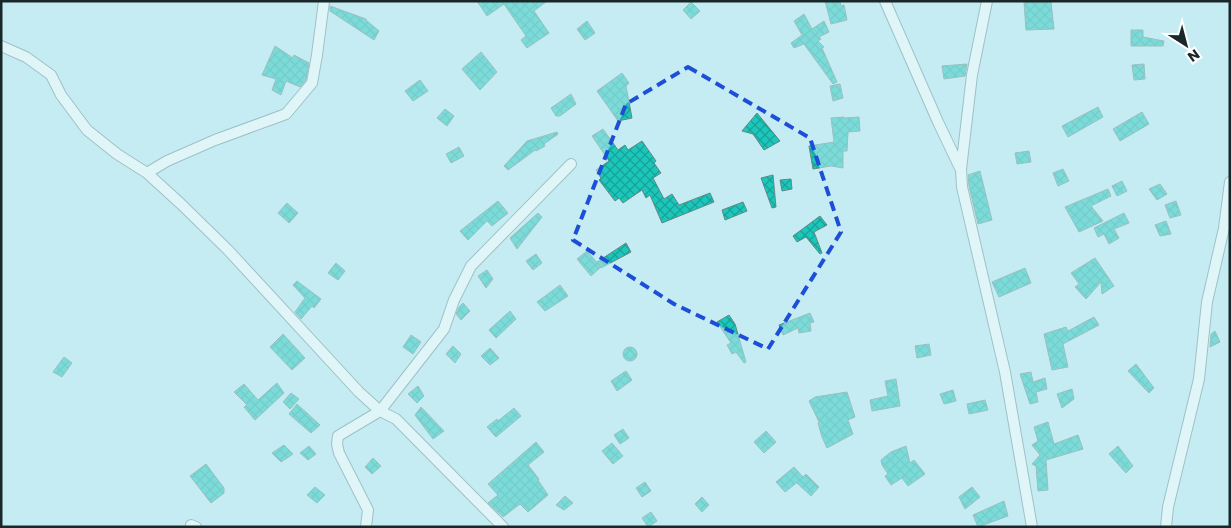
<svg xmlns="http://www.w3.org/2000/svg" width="1231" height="528" font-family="Poppins,sans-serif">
  <defs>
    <pattern id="building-cross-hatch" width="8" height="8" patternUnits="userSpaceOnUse" patternTransform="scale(1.25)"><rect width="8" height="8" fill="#1bc7bb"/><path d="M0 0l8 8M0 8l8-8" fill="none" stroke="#17a298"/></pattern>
  </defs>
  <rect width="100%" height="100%" fill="#c6ecf3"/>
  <path fill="url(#building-cross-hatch)" stroke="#658884" d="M477,1h70l-13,10 15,22 -22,15 -6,-8 5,-4 -22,-32 -17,12z
    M825,1h15l1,5 3,-1 3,15 -16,4z
    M691,2l9,9 -9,8 -8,-9z
    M1024,2h27l3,27 -28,1z
    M330,6l36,13v1l13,11 -5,9 -44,-29z
    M804,14l8,15 12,-8 5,11 -10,5 2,2 -3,2 6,6 -2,1 15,34 -4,2 -29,-40 2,-1 -12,5 -3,-5 11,-8 -8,-14z
    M587,21l8,12 -10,7 -8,-11z
    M1131,30h12v7l21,4 -1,5h-32z
    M275,46l18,12 1,-3 15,8 -3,17 -6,7 -14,-6 -5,14 -9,-5 4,-11 -14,-4z
    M481,52l16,20 -17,18 -18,-21z
    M967,64l-2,12 -21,3 -2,-13z
    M1144,64l1,15 -11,1 -2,-15z
    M622,73l7,10 -3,3 6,32 -14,3 -21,-30z
    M420,80l8,11 -15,10 -8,-10z
    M840,84l3,14 -10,3 -3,-15z
    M571,94l5,10 -16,12h-4l-5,-8z
    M1098,107l5,10 -35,20 -6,-11z
    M445,109l9,7 -7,10 -10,-8z
    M1142,112l7,12 -29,17 -7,-12z
    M757,113l23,28 -16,9 -11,-16 -11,-3z
    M844,117v1l15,-1 1,14 -12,1 -1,19h-4v17l-12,-2 -18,3 -4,-23 25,-4 -3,-24z
    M603,129l15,21 7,-5 3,5 14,-9 14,20 -2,2 7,10 -8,5 11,21 8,-5 7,11 31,-12 4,9 -52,21 -12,-28 -4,3 -4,-8 -19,13 -4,-5 -4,3 -16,-21 2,-2 -5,-8 13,-9 -17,-25z
    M557,132l1,2 -14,10 1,2 -9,5 -1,-1 -27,20 -4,-4 23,-25z
    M459,147l5,9 -13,7 -5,-9z
    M1029,151l2,11 -14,2 -2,-11z
    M1063,169l6,12 -11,5 -5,-13z
    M980,171l12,49 -14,4 -9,-38 -1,-11z
    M773,175l3,32 -4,1 -11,-30z
    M791,179l1,10 -10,2 -2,-11z
    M1122,181l5,10 -10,5 -5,-10z
    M1160,184l7,10 -10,6 -8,-11z
    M1108,189l3,7 -20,10 12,15 -24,11 -14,-25z
    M498,201l10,12 -16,13 -5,-5 -19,19 -8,-9z
    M1176,201l5,14 -11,3 -5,-13z
    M743,202l4,9 -22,9 -3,-10z
    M287,203l11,10 -9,10 -11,-10z
    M538,213l4,4 -25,32 -7,-11z
    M1124,213l5,10 -15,6 5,9 -10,6 -5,-10 -6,3 -4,-9z
    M820,216l7,9 -13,7 8,21 -2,1 -14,-17 -9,5 -4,-6z
    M1166,221l5,13 -11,2 -5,-11z
    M626,243l5,9 -30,16 -4,-6z
    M587,251l14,16 -10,9 -14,-17z
    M536,254l6,9 -9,7 -7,-9z
    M1095,258l19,28 -12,8 -1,-12 -15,17 -11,-12 4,-3 -8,-11z
    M336,263l9,8 -7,9 -10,-7z
    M1025,268l6,15 -32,14 -7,-15z
    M487,270l6,9 -7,9 -8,-12z
    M297,281l24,18 -7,9 -2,-2 -11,13 -6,-7 10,-14 -12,-13z
    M560,285l8,11 -23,15 -8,-9z
    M463,303l7,8 -9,9 -5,-6 3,-7z
    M510,311l6,8 -20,19 -7,-8z
    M810,313l4,9 -4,1 1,8 -12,2 -1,-5 -15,7 -4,-10z
    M729,315l6,9 11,38 -2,1 -8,-11 -4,2 -5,-9 4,-2 -14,-21z
    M1094,317l5,8 -36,19 5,23 -16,3 -8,-36 22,-7 2,4z
    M1215,331l5,11 -10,5 1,-13z
    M283,334l22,24 -13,12 -22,-23z
    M411,335l10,7 -8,12 -10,-7z
    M929,344l2,11 -14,3 -2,-12z
    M453,346l8,8 -6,9 -9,-9z
    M623 354a7 7 0 1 1 14 0a7 7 0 1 1-14 0Z
    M490,348l9,10 -9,7 -9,-9z
    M64,357l8,6 -10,14 -9,-5z
    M1136,364l18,24 -5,5 -21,-22z
    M626,371l6,9 -15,11 -6,-10z
    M1031,372l2,10 12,-4 2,11 -11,3 2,10 -8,2 -10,-30z
    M896,379l4,27 -28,5 -2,-11 18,-4 -3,-15z
    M277,383l7,10 -29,27 -11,-13 3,-2 -13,-13 10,-8 14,16z
    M418,386l6,10 -7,7 -9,-9z
    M1072,389l2,10 -12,9 -5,-14z
    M953,390l3,11 -12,3 -4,-10z
    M847,392l8,25 -7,3 5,14 -26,14 -5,-11 -4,-14 1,-1 -10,-21 6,-4z
    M291,393l8,6 -9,10 -7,-7z
    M985,400l3,10 -19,4 -2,-10z
    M297,404l23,21 -9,8 -22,-19z
    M421,407l23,24 -11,8 -18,-24z
    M514,408l7,8 -25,21 -9,-10 10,-8 1,2z
    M1048,422l6,22 24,-9 5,14 -37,11 2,30 -10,1 -2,-25 -4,-2 8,-9 -8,-10 6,-4 -4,-14z
    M623,429l6,9 -9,6 -6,-9z
    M766,431l10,11 -12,11 -10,-11z
    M536,442l8,10 -16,13 11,14 -1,1 10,15 -20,17 -8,-8 -17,13 -15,-14 10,-8 -10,-11z
    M612,443l11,13 -10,8 -11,-13z
    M284,445l9,9 -12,8 -9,-9z
    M309,446l7,8 -8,6 -8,-7z
    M906,446l4,17 4,-3 11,14 -17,12 -6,-8 -11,7 -6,-9 3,-2 -6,-9 -1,-5 10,-8z
    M1118,446l15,20 -7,7 -17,-19z
    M373,458l8,8 -9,8 -7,-7z
    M206,464l18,24v5l-13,10 -21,-27z
    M794,467l9,10 3,-3 13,13 -8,9 -14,-13 2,-2 -14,11 -9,-10z
    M645,482l6,9 -9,6 -6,-9z
    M315,487l10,8 -8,8 -10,-8z
    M972,487l8,10 -15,12 -6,-12z
    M565,496l8,7 -9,7 -8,-5z
    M702,497l7,8 -7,7 -7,-8z
    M1004,501l4,15 -30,11 -5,-12z
    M651,512l6,9 -9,6 -6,-9z"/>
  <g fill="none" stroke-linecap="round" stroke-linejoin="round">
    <defs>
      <path id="street" d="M885,1l53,121 22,46
        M987,1l-15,74 -11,94 1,18 43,185 27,155
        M1,46l25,11 25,18 10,20 26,35 30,24 30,19 34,31 47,46 131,142 21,19 16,8 107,108
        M147,173l20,-12 48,-21 71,-26 26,-31 5,-28 7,-54
        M191,525l5,2
        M366,527l2,-17 -29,-57 -2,-9 1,-8 42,-25 64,-82 10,-29 17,-34 100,-102
        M1166,527l2,-20 31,-128 8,-77 17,-74 6,-46"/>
    </defs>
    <use href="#street" stroke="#698c92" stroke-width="12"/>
    <use href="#street" stroke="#fff" stroke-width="10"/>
  </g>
  <path d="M0 0H1231V528H0ZM688,67l122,71 31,94 -73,117 -94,-45 -101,-64 53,-136z" fill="#c6ecf3" fill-opacity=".55" fill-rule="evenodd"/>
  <path fill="none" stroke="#1d4ed8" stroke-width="4" stroke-dasharray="10 6" stroke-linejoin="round" d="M688,67l122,71 31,94 -73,117 -94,-45 -101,-64 53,-136z"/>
  <rect width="1231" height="528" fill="none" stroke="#182729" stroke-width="5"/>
  <g transform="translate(1186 45) rotate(144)" stroke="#ffffff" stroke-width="4" paint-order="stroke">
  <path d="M0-4L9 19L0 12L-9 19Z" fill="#182729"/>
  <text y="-8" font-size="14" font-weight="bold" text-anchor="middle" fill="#182729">N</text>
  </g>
</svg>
